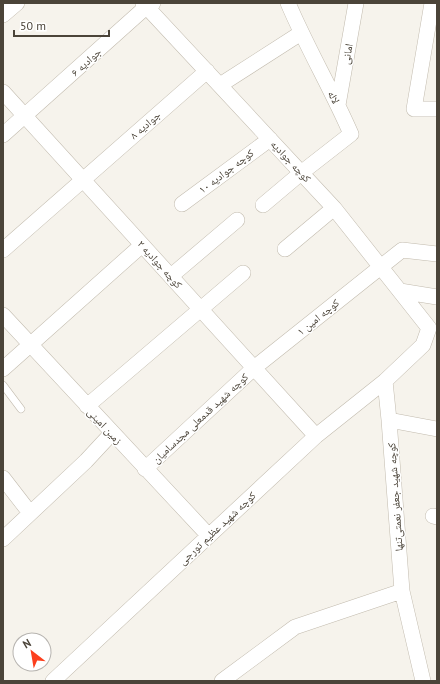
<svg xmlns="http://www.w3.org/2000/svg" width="440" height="684" font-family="'PT Sans','Noto Naskh Arabic',sans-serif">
  <rect width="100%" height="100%" fill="#f6f3ec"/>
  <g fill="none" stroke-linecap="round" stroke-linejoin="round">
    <defs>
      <path id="lane" d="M3,385l18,24"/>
      <path id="street" d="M143,3l191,205 95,120
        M432,3l-18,106h23
        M3,15l14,-12
        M220,85l81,-52
        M3,92l313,344
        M338,105l18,-102
        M3,135l143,-128 7,-4
        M182,204l88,-65
        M263,205l38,-32 50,-39c-19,-44 -44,-86 -63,-131
        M285,249l49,-41
        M3,250l204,-179
        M171,276l66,-56
        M400,291l37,6
        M3,315l206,221
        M3,369l139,-124
        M385,381l4,39 13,171 21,90
        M87,406l156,-133
        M389,420l48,9
        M145,469l109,-101 148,-118 35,4
        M3,478l27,35
        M433,516l4,1
        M3,539l83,-78 26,-28
        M53,681l263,-245 69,-55 38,-36 6,-17
        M222,681l73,-54 107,-36"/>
    </defs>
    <use href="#lane" stroke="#c2bbae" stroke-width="8"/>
    <use href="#street" stroke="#c2bbae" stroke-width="16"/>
    <use href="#lane" stroke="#fff" stroke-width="7"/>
    <use href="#street" stroke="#fff" stroke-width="15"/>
  </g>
  <g text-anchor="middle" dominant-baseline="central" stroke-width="3" stroke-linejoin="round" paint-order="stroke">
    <g font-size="11" fill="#4b4439" stroke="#fff">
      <text transform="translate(347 54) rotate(-80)">امانی</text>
      <text transform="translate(86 62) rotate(-42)">جوادیه ۶</text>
      <text transform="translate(334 97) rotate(63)">لاله</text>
      <text transform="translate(145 125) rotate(-41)">جوادیه ۸</text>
      <text transform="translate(291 161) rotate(47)">کوچه جوادیه</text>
      <text transform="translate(226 171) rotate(-37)">کوچه جوادیه ۱۰</text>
      <text transform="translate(160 264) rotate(48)">کوچه جوادیه ۲</text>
      <text transform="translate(318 317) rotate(-39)">کوچه امین ۱</text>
      <text transform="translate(200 418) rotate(-43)">کوچه شهید قدمعلی مجدسامیان</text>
      <text transform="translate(105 426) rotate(47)">زمین امینی</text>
      <text transform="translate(395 497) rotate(-94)">کوچه شهید جعفر نعمتی‌تنها</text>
      <text transform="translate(217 528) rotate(-43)">کوچه شهید عظیم تورجی</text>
    </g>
  </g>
  <rect width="440" height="684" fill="none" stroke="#4b4439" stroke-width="8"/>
  <g transform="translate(32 652) rotate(329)"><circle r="19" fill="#ffffff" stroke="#b7b4b0"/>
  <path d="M0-3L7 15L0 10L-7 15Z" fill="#fc3f1d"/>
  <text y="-6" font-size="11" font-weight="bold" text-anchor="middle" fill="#4b4439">N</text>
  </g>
  <path d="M14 30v6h95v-6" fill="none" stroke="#4b4439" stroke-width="2"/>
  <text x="20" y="30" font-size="12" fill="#4b4439" stroke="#ffffff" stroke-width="3" paint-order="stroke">50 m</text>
</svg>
